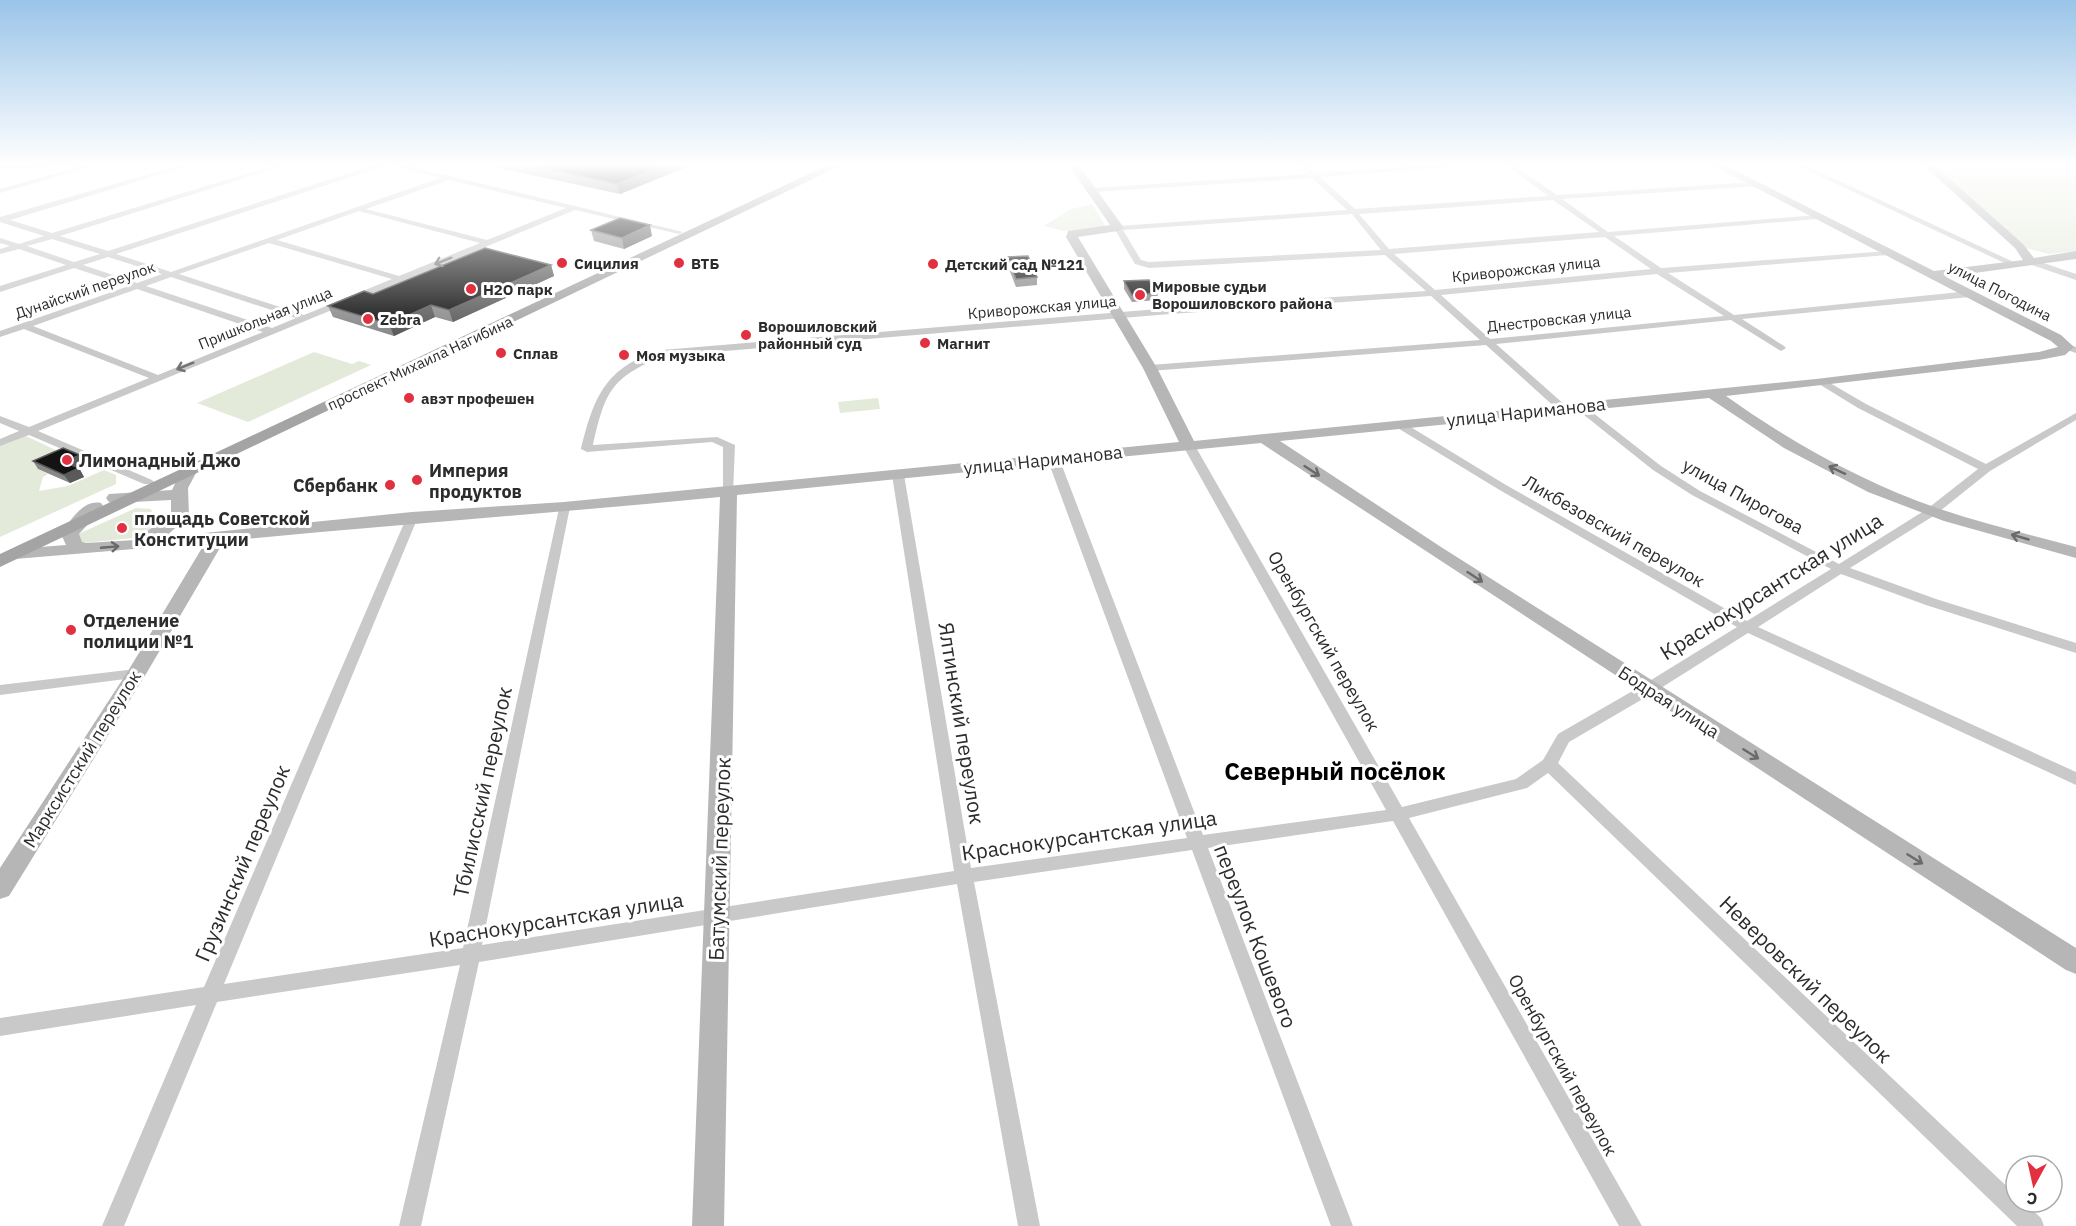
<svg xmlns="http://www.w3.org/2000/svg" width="2076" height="1226" font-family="'IBM Plex Sans',sans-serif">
  <rect width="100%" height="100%" fill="#fff"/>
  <path fill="#e3eada" d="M1934,164h142v87l-27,3 -23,-6z
    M1092,204l14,23 -42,4 -20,-5 27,-17z
    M314,352l38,12 7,-3 12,4 -123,57 -51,-19z
    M878,398l2,11 -40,4 -2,-11z
    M26,436l42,20 -30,13 10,5 -5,3 -4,14 29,-5 36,-16 12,5v9l-116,53v-93z
    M136,508l15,1 5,15 -13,11 -9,3 -52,5 -6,-8z"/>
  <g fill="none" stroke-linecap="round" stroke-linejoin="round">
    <path fill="#c9c9c9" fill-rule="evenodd" d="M0,164h81l-1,2 20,-2 -100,29v-4l79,-22 -79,1z
      M184,164h11l-185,56 42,13 226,-69h11l-229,72 48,15 269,-87h23l283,68 -4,2 -104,-24 -537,221 114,49 2,2 -2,2h-8l-115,-49 -29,11v-7l19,-8 -19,-8v-7l29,11 120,-49 -125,-49 -24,8v-6l129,-45 -55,-18 -74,24v-6l66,-21 -47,-16 -19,5v-5l10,-3 -10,-3v-5l19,6 25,-8 -44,-14v-5zM388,165l52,13 -269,94 -55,-18zM449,180l117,28 -79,32 -121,-31zM359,211l121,32 -81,33 -122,-36zM52,239l48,15 -26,8 -47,-16zM269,243l123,36 -88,36 -125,-41zM108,257l54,17 -25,9 -54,-18zM171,277l125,41 -24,10 -126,-42zM137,289l126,43 -105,43 -125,-49z
      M1298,164h7l10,9 135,-9h39l-169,13 35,32 193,-13 -44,-32h8l45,31 197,-13 4,2 -1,2 -195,13 46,33 209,-17 4,2 -4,2 -203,17 47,32 227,-17 4,2 -4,2 -220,18 66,42 236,-24 4,3 -4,3 -228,22 42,27 2,2 -5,3 -50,-31 -235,24 70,62v4h-8l-72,-65 -336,26 -5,-3 5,-3 330,-25 -49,-44 -261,18 -506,42c-53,21 -59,36 -71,89l124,-8 18,8 -2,48 -4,2 -6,-4v-44l-11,-5 -125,10 -6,-3c13,-53 25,-83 81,-99l508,-42 256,-17 -41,-36 -236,13 -14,-4 -21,-36 4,-2 229,-16 -35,-32 -219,14 -4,-2 4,-2 215,-14zM1553,200l46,32 -210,17 -30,-35zM1352,214l29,36 -232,12 -8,-2 -18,-30zM1605,237l46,32 -216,21 -41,-36zM1657,274l67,42 -234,23 -49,-44z
      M1794,164h9l217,101 -7,2z
      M2026,259h6l44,15v6l-50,-17z
      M2067,344l9,3v6l-12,-4v-4z
      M1823,379l43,25 120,60 90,-51v7l-86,51 -55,44 -85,53 86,31 140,44v10l-150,-48 -85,-31 -83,53 318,145v13l-328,-152 -95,60 -84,49 -11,21 458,432v7h8l17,16 3,8h-27l-469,-453 -21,15 -118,30 233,408h-23l-226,-405 -185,27 145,378h-22l-139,-376 -218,32 66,344h-22l-61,-342 -478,78 -58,264h-22l61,-261 -243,37 -93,224h-22l94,-221 -196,31v-18l204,-31 204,-473h8l2,3 -194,467 239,-36 97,-444 4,-1 6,4 -88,438 472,-74 -62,-396 2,-2h8l2,2 67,393 216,-30 -140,-380 2,-2 4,-1 6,3 144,377 183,-25 -204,-366 2,-2 4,-1 6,3 208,363 114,-28 27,-19 15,-26 85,-49 94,-58 -239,-138 -102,-62v-4h8l102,62 241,136 84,-52 -139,-74 -39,-25 -79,-63 5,-3 4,1 78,61 39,25 139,73 88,-55 51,-40 -120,-61 -39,-24v-4z
      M136,669l7,5 -2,3 -141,18v-10z"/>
    <path fill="#b6b6b6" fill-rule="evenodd" d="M1068,164h10l46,64 -6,3 -40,6 79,131 37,73 622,-62 223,-27 19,-5 -7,-6 -341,-177h13l211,107 89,-11 -8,-12 -93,-84h11l90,80 11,14 42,-7v8l-130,18 115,58 13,12 -9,8 -26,5 -313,36c66,47 138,87 214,113 44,15 91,26 136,38v11l-132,-37 -76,-29 -84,-44 -75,-50 -429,43 161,106 635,401v26l-10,-4 -805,-527 -524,52 -13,731h-32l28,-729c-165,16 -331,28 -496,44l-78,133 -137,222 -9,3v-31l128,-197 77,-128 -190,16 -6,-1 -3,-4 3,-4 6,-1 51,-4 -5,-11c9,-13 22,-35 40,-31l3,4 -25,27 3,8 4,1 49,-3 36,-26v-14l-56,3 -6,-1 -3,-4 3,-4 63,-4 10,-21h12l2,4 -8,15 1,28 -24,21 247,-25 152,-10 615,-60 -36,-74 -77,-131 2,-6 42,-6z"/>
    <path fill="#a4a4a4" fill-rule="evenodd" d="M830,164h14l-844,403v-13z"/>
  </g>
  <path fill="#898989" d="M498,164h196l-74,30 -121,-26z
    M591,230l61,6 -28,13 -30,-8z
    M1007,257l30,20v8l-21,2 -9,-23z
    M551,265l3,11 -101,46 -18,-5 -41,19 -61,-19 -5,-11 45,-12z
    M1124,281l34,12 -1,7 -25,2 -8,-13z
    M80,455l5,9 -8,3 2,1 5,9 -14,6 -32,-14 -5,-8z"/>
  <path fill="#5a5a5a" d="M668,164h26l-74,30 -3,-10z
    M650,225l2,11 -28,13 -2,-11z
    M551,265l3,11 -101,46 -4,-12z
    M431,305l4,12 -41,19 -5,-12z
    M80,455l5,9 -15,6 -6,-8z
    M79,468l5,9 -14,6 -6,-8z"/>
  <path fill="#131313" stroke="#5a5a5a" stroke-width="1.5" d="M523,164h145l-51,20z
    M620,218l30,7 -28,13 -31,-8z
    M485,248l66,17 -102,45 -18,-5 -42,19 -61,-18 36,-15 9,3z
    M1028,256l9,21 -21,2 -9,-22z
    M1149,280l9,13 -26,2 -8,-14z
    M63,448l17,7 -16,7 15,6 -15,7 -31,-14z"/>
  <defs><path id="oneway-shaft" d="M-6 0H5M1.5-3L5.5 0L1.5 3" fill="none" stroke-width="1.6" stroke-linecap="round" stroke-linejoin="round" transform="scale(1.5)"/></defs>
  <g stroke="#737373">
    <use href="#oneway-shaft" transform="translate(443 261) rotate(158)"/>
    <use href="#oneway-shaft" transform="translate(185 366) rotate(158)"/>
  </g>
  <g stroke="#6a6a6a">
    <use href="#oneway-shaft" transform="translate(1837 470) rotate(-155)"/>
    <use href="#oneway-shaft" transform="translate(1312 471) rotate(33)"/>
    <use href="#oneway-shaft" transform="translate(2020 537) rotate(-164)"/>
    <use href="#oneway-shaft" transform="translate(110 547) rotate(-5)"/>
    <use href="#oneway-shaft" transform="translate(1475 577) rotate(33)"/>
    <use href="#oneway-shaft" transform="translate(1751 754) rotate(32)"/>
    <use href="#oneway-shaft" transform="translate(1915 859) rotate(32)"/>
  </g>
  <linearGradient id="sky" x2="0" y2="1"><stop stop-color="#9ac4e9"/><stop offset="0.49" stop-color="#fff"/><stop offset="1" stop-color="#fff" stop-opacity="0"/></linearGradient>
  <rect width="2076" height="336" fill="url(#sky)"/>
  <g fill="#e13040" stroke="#fff" stroke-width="2">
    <circle cx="562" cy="263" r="6"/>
    <circle cx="679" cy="263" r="6"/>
    <circle cx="933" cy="264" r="6"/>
    <circle cx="471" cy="289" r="6"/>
    <circle cx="1140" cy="295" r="6"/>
    <circle cx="368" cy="319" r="6"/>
    <circle cx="746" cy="335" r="6"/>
    <circle cx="925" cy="343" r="6"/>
    <circle cx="501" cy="353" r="6"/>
    <circle cx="624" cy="355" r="6"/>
    <circle cx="409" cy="398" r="6"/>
    <circle cx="67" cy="460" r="6"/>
    <circle cx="417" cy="480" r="6"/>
    <circle cx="390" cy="485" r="6"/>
    <circle cx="122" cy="528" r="6"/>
    <circle cx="71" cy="630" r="6"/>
  </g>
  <g text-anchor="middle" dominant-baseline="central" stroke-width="6" stroke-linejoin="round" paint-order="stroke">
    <g font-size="15" font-weight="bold" fill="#2c2c2c" stroke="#fff" text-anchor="start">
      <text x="574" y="263">Сицилия</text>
      <text x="691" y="263">ВТБ</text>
      <text x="945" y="264">Детский сад №121</text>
      <text x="1152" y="286">Мировые судьи<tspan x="1152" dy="17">Ворошиловского района</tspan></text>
      <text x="483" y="289">H2O парк</text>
      <text x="380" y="319">Zebra</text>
      <text x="758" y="326">Ворошиловский<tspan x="758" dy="17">районный суд</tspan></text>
      <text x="937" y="343">Магнит</text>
      <text x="513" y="353">Сплав</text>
      <text x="636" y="355">Моя музыка</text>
      <text x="421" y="398">авэт профешен</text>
    </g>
    <g font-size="15" fill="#2c2c2c" stroke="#fff">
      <text transform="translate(1526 269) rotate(-6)">Криворожская улица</text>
      <text transform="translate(85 290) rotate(-19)">Дунайский переулок</text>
      <text transform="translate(2000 291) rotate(27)">улица Погодина</text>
      <text transform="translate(1042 307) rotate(-5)">Криворожская улица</text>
      <text transform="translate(265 318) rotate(-22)">Пришкольная улица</text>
      <text transform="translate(1559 319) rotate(-6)">Днестровская улица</text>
      <text transform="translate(420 363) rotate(-25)">проспект Михаила Нагибина</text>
    </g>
    <g font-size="18" fill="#2c2c2c" stroke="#fff">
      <text transform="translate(1526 412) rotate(-6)">улица Нариманова</text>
      <text transform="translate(1043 460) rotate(-6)">улица Нариманова</text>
      <text transform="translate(1743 496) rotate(29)">улица Пирогова</text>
      <text transform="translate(1614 531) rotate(30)">Ликбезовский переулок</text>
      <text transform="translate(1324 641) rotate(60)">Оренбургский переулок</text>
      <text transform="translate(1669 702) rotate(33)">Бодрая улица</text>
      <text transform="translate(82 759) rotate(-58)">Марксистский переулок</text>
      <text transform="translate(1563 1065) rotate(61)">Оренбургский переулок</text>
    </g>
    <g font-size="18" font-weight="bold" fill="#2c2c2c" stroke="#fff" text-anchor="start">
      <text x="79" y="460">Лимонадный Джо</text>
      <text x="429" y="470">Империя<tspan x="429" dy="21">продуктов</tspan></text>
      <text x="378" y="485" text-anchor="end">Сбербанк</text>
      <text x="134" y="518">площадь Советской<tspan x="134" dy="21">Конституции</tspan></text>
      <text x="83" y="620">Отделение<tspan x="83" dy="21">полиции №1</tspan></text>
    </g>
    <g font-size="21" fill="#2c2c2c" stroke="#fff">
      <text transform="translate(1771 586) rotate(-32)">Краснокурсантская улица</text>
      <text transform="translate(962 723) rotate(81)">Ялтинский переулок</text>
      <text transform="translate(482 792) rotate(-78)">Тбилисский переулок</text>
      <text transform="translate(1089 835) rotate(-8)">Краснокурсантская улица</text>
      <text transform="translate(719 859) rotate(-88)">Батумский переулок</text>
      <text transform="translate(242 863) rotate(-67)">Грузинский переулок</text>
      <text transform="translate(556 919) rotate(-9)">Краснокурсантская улица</text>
      <text transform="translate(1256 936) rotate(69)">переулок Кошевого</text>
      <text transform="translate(1806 979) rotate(44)">Неверовский переулок</text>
    </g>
    <g font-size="24" font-weight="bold" fill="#000" stroke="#fff">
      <text x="1335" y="771">Северный посёлок</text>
    </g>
  </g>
  <g transform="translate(2034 1184) rotate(188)"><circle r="28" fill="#ffffff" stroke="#ababab" stroke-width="1.5"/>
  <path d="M0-4.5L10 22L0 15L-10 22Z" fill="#e13040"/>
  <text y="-9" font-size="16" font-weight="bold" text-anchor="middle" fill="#2c2c2c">С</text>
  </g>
</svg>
